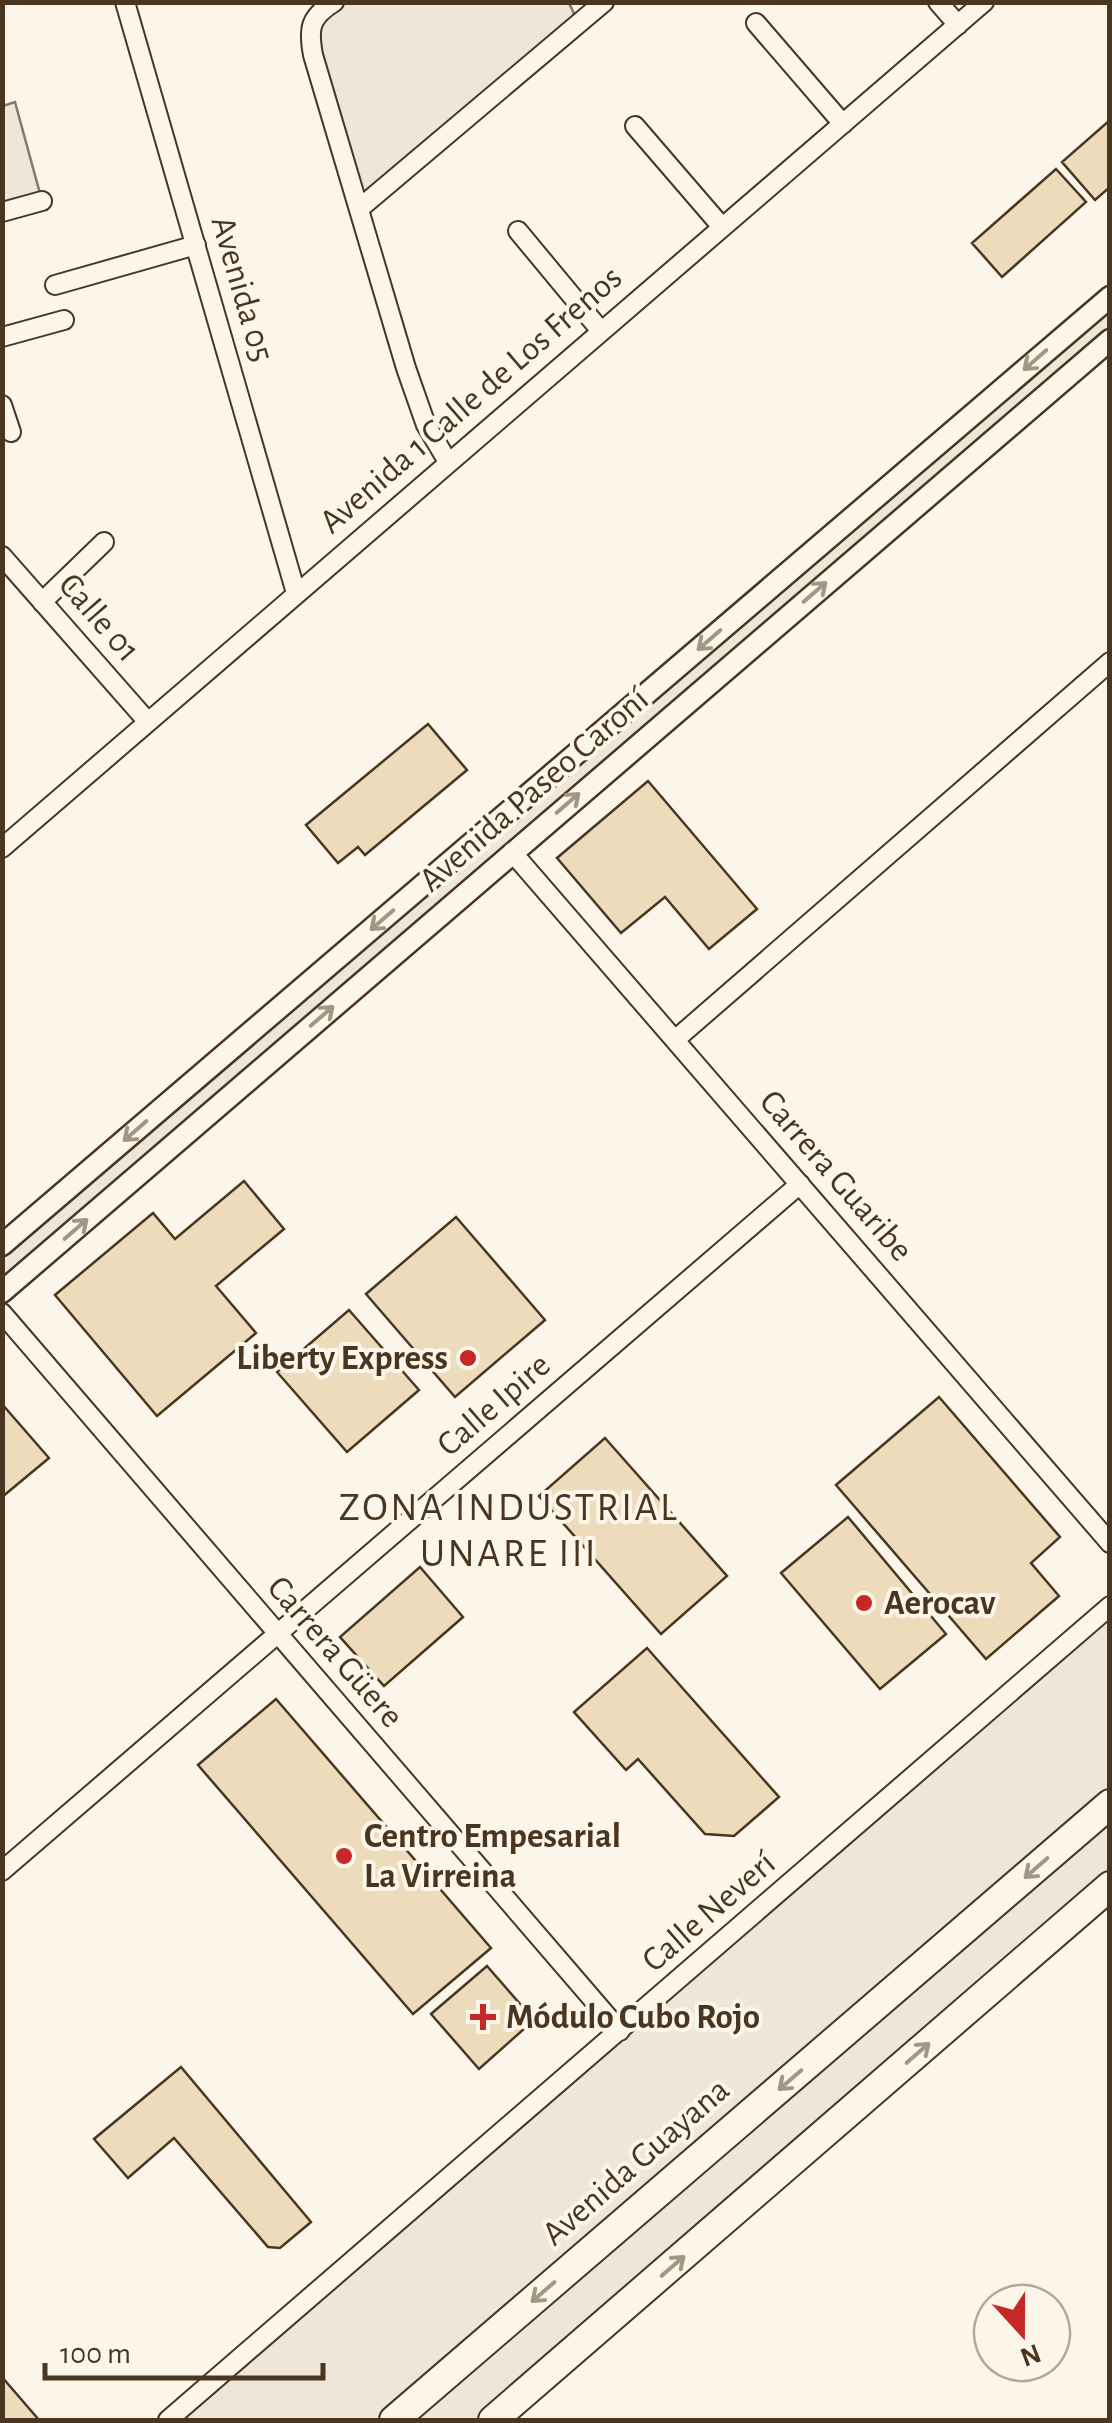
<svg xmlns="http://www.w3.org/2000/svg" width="1112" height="2423" font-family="'Alegreya Sans',sans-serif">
  <rect width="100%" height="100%" fill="#fbf6e9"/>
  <path fill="#ede6d9" stroke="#887966" stroke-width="2.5" d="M334,2l235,1 10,21 -219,184 -47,-153 8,-45z
    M15,102l27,99 -39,11v-106z
    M1109,297v43l-1106,952v-47z
    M1109,1606v280l-616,534h-325z"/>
  <path fill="#ecdcbc" stroke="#4a3520" stroke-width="2.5" d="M1110,120v67l-15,13 -33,-38z
    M1056,169l30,33 -84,75 -30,-34z
    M428,724l39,46 -102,85 -7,-8 -20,16 -32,-38z
    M648,781l109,128 -48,40 -44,-52 -44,36 -64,-75z
    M244,1181l40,48 -68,57 40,47 -99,83 -102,-121 98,-82 22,26z
    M456,1217l89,103 -90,77 -89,-103z
    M349,1310l70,80 -72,62 -70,-80z
    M939,1397l121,140 -29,26 28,33 -73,63 -150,-174z
    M2,1404l47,54 -47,39z
    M605,1438l122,138 -66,58 -122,-138z
    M848,1517l98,117 -66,55 -99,-116z
    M420,1567l43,50 -79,69 -44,-49z
    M647,1648l132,149 -45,39 -29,-2 -67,-75 -12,11 -52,-58z
    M276,1699l215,249 -78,66 -215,-249z
    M487,1966l47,54 -55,49 -48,-55z
    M181,2067l130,155 -31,26 -12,-1 -94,-109 -46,40 -34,-39z
    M2,2377l37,43h-37z"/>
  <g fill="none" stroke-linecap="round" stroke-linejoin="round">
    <defs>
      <path id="minor" d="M125,2l171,591
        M334,2c-24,15 -26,26 -21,53l93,313 20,57 22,37
        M938,2l20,23
        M756,23l87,101
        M635,126l87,101
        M360,208l244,-206
        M2,212l40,-11
        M518,231l83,100
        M55,285l141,-40
        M2,337l62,-17
        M2,405l9,27
        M2,556l146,166
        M42,602l62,-60
        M2,848l982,-846
        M512,852l598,691
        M676,1039l434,-377
        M2,1313l618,718
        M2,1871l798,-687
        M168,2420l942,-814"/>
      <path id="tertiary" d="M2,1245l1108,-948
        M2,1292l1108,-952"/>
      <path id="primary" d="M394,2420l716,-616
        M493,2420l617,-534"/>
    </defs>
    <use href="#minor" stroke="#4a3520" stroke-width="22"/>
    <use href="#tertiary" stroke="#4a3520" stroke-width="25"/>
    <use href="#primary" stroke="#4a3520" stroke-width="32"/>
    <use href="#minor" stroke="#fbf6e9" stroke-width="18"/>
    <use href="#tertiary" stroke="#fbf6e9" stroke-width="20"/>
    <use href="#primary" stroke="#fbf6e9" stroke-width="28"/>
  </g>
  <defs><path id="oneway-shaft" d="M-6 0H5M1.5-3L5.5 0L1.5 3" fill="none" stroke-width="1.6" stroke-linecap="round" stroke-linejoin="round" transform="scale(2.5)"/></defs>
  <g stroke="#a29684">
    <use href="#oneway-shaft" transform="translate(1035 360) rotate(139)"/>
    <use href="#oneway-shaft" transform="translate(815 592) rotate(-41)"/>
    <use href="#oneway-shaft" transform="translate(709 640) rotate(139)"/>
    <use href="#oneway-shaft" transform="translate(568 803) rotate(-41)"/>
    <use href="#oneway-shaft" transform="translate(382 920) rotate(139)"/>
    <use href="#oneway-shaft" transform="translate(322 1016) rotate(-41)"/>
    <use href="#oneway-shaft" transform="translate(135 1131) rotate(139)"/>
    <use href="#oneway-shaft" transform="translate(76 1229) rotate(-41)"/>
    <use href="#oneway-shaft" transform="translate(1036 1868) rotate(139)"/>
    <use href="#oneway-shaft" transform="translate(918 2053) rotate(-41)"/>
    <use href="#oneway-shaft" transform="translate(790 2080) rotate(139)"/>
    <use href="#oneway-shaft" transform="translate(673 2266) rotate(-41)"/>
    <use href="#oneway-shaft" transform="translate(543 2292) rotate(139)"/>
  </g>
  <g fill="#c62828" stroke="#fbf6e9" stroke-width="4">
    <circle cx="468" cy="1358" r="10"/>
    <circle cx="864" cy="1603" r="10"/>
    <circle cx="344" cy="1856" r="10"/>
    <path d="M478 2002h10v10h10v10h-10v10h-10v-10h-10v-10h10z"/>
  </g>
  <g text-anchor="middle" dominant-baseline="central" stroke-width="8" stroke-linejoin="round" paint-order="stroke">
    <g font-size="35" fill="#4a3520" stroke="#fbf6e9">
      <text transform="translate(242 289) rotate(74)">Avenida 05</text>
      <text transform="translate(471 400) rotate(-41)">Avenida 1 Calle de Los Frenos</text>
      <text transform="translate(99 618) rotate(49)">Calle 01</text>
      <text transform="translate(534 790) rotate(-41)">Avenida Paseo Caroní</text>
      <text transform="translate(836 1176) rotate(49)">Carrera Guaribe</text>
      <text transform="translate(494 1405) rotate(-41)">Calle Ipire</text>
      <text transform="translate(335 1652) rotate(49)">Carrera Güere</text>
      <text transform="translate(709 1912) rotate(-41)">Calle Neverí</text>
      <text transform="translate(636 2162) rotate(-41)">Avenida Guayana</text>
    </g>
    <g font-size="35" font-weight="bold" fill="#4a3520" stroke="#fbf6e9" text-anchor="start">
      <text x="448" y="1358" text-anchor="end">Liberty Express</text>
      <text x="884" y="1603">Aerocav</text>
      <text x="364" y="1836">Centro Empesarial<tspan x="364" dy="40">La Virreina</tspan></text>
      <text x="506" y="2017">Módulo Cubo Rojo</text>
    </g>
    <g font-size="40" letter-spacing="2.5" fill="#4a3520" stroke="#fbf6e9">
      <text x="509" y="1508">ZONA INDUSTRIAL<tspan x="509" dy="46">UNARE III</tspan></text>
    </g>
  </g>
  <rect width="1112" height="2423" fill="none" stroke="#4a3520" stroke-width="10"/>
  <g transform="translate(1022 2333) rotate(159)"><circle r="48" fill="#fbf6e9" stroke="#b4a999" stroke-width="2.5"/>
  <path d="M0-8L18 38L0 25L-18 38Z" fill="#c62828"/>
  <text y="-15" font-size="28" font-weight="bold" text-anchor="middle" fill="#4a3520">N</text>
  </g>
  <path d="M45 2363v15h278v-15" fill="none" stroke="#4a3520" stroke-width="5"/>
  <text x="60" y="2363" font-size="30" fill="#4a3520" stroke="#fbf6e9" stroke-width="8" paint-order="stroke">100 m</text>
</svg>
